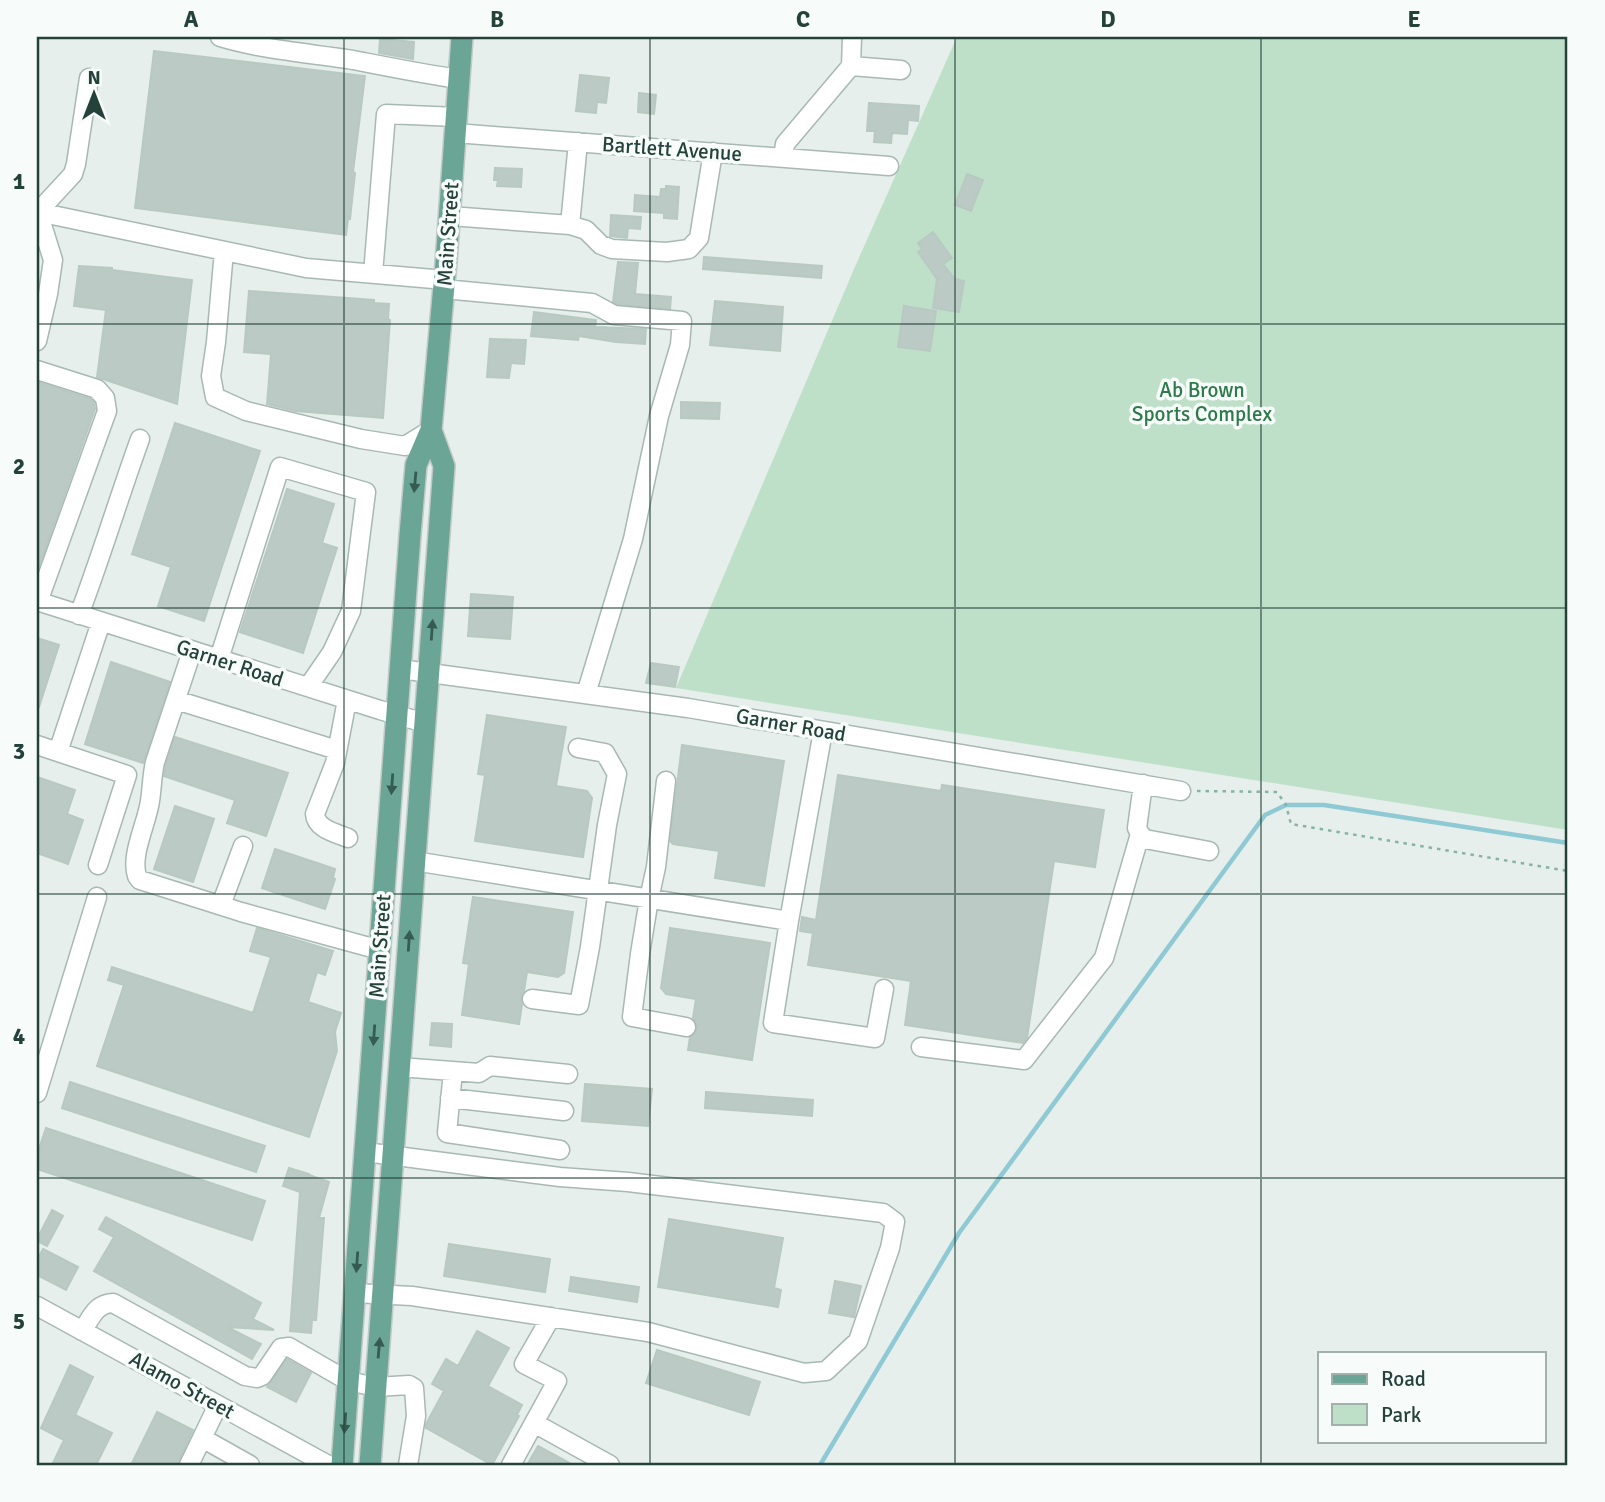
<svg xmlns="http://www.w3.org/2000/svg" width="1605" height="1502" font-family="Signika,sans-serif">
  <rect width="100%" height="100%" fill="#e6efeb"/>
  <path fill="#bfe0c8" d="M957,37h611v793l-892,-142 178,-419z"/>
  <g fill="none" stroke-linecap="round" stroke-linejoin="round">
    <path stroke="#8ec9d4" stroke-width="4.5" d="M820,1465l139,-232 306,-418 21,-10h38l244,38"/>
  </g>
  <path fill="#bbcac4" stroke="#b8c9c2" stroke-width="2" d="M380,39l34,3 -1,17 -34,-6z
    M154,51l211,25 -12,96 2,1 -5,46h-2l-2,16 -211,-27z
    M580,75l29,3 -3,25 -9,-1 -1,11 -20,-2z
    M639,93l17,2 -2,19 -16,-2z
    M869,103l50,3 -1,15 -10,-1 -1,14 -15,-1 -1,10 -17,-1 1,-11h-8z
    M495,168l27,1 -1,18 -24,-1 1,-6h-4z
    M967,174l16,6 -12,31 -16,-6z
    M666,186l13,1 -2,32 -13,-1v-5l-30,-2 1,-16 25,2 1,-8h5z
    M611,215l30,2 -1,12 -12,-1 -1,10 -17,-2z
    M933,232l19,26 -9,6 12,15 9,2 -5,31 -26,-4 4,-29 -19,-27 4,-3 -4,-6z
    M704,257l118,9 -1,12 -118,-9z
    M618,262l20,1 -3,31 36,3 -1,12 -53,-5 -4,-2z
    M79,266l33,2v2l80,10 -15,124 -80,-27 9,-67 -32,-4z
    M249,291l125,9v3l15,1 -1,15 2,1 -7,98 -88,-7 -28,-7 4,-50 -27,-2z
    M715,301l68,6 -3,44 -70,-6z
    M904,306l32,5 -6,40 -32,-4z
    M534,312l62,8 -1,7 51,2 -1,15 -29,-2 -37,-6 -1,4 -47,-4z
    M490,339l36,1 -2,24 -13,-1 -2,15 -22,-1z
    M37,382l54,17 3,4 1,6 -58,163z
    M681,402l39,1 -1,16 -38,-1z
    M175,423l85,28 -56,170 -46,-15 13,-39 -39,-13z
    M287,489l47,15 -12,39 15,5 -34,105 -63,-21z
    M471,594l42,3 -3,42 -42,-3z
    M37,638l22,7 -20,62h-2z
    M111,662l59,20 -27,81 -58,-19z
    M651,663l28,4 -4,20 -29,-4z
    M487,715l79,12 -10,59 31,5 5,7 -9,59 -108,-16 10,-66 -7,-1z
    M175,737l113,36 -22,63 -39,-13 8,-23 -71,-24 2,-11z
    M682,745l102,16 -20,125 -49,-8 4,-27 -46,-7 -3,-3z
    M838,775l103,16 1,-6 162,25 -9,57 -41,-6 -27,177 -4,5 -118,-18 6,-44 -103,-16 5,-32 -13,-2 2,-14 14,3z
    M37,777l38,13 -8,24 16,6 -15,44 -31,-11z
    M175,806l39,13 -21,63 -39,-13z
    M275,849l60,20 -2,9 2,1 -10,30 -63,-21z
    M473,897l100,15 -9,61 -6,4 -31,-5 -3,19 -3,6 1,8 -3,19 -57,-9 7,-51 -6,-1z
    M257,928l76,23 -8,24 -8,-3 -9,30 33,11 -6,19 2,19 -28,86 -212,-71 27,-81 -16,-5 4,-13 141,46 18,-56 -21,-6z
    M670,928l100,15 -18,117 -64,-10 2,-13 5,-3 2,-6 -1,-5 -3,-5 3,-19 -30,-5 -5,-6z
    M432,1023l20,1 -1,23 -21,-2z
    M70,1082l195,64 -9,26 -194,-64z
    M585,1084l67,5 -4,37 -66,-5z
    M706,1092l107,8 -1,16 -107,-8z
    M46,1128l219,73 -13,39 -215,-71v-14z
    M289,1168l20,6v1l20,7 -10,36h5l-3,38 -5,64h-4l-1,13 -21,-2 10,-139 -17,-6z
    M52,1210l11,6 -16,30 -10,-5v-2z
    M106,1217l155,86 -8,16 21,11 -47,-3 34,17 -9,15 -158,-88 20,-34 -15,-8z
    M669,1219l114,19 -9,50 7,2 -3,17 -120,-20z
    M449,1244l101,15 -5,33 -101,-16z
    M43,1249l35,18 -12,23 -29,-15v-15z
    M571,1277l68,10 -2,15 -68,-11z
    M835,1281l26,5 -7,31 -25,-4z
    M477,1331l32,17 -21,38 34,19 -5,10 2,1 -27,49 -66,-37v-4l18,-33 -12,-7 14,-25 12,7z
    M657,1350l103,32 -11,33 -103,-32z
    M287,1359l24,14 -15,29 -29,-15z
    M70,1365l23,12 -18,38 37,18 -16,32h-44l12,-25 -23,-12z
    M157,1412l36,18 -16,35h-46z
    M538,1446l35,19h-46z"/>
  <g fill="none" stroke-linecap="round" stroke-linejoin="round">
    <defs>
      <path id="minor" d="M220,37c43,13 89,16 133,23 36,7 70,14 106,19
        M851,66l1,-29
        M455,133l434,33
        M783,157l2,-13 66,-78 50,4
        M37,210l1,2 268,56 139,12
        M37,213l36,-39 3,-10 13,-86
        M450,216l120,9 8,-83
        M570,225l16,5 15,15 11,4 55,3 22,-3 10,-11 14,-86
        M224,251l-8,91 -5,34 4,21 31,14 115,28 44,7 26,-16
        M373,274l13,-160 71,3
        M444,289l148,14 22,12 68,6 -2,24 -21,71 -26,123 -47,155
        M37,341l11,-47 5,-34 -15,-48
        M37,370l60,19 8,9 2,13 -69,191
        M37,601l343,109 45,13
        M79,615c22,-58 40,-118 61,-176
        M192,651l-37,111c-3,13 -3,26 -5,39 -3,22 -20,54 -13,75l3,4 101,32 139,38
        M219,659l61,-192 86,25 -15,119 -19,41 -24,35
        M400,669l288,39 493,83
        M176,700l161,50
        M347,700l-12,63 -20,51c1,15 21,19 33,24
        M37,745l21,7 43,-130
        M58,752l69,23 -29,90
        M666,781l-10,86 -7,32 -9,55 -8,63 54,10
        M1143,784l-6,44 3,6 5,5 64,12
        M414,861l375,60 34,-190
        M221,905l22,-59
        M789,921l-16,102 102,15 9,-49
        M532,999l47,6 11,-58 17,-122 10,-51 -12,-21 -27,-5
        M921,1047l103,13 80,-102 36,-124
        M399,1067l80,6 11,-7 78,8
        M453,1071l-6,62 113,17
        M37,1093l60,-196
        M450,1098l114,13
        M354,1293l58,3 236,36 156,41 22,-2 32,-30 32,-93 5,-26 -12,-9 -255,-31 -68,-5 -195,-25
        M37,1306l291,159
        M82,1331c10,-14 13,-27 31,-28l132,73 12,2 5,-2 19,-28 8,-1 59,34 28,6 33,-2 5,3 2,28 -8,49
        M534,1423l76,42
        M202,1438l48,27
        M189,1465l29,-60
        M511,1465l46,-84 -33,-17 27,-47"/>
      <path id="major" d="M342,1465l68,-930 6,-70 15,-35 15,-167 16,-226
        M370,1465l74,-999 -13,-36"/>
    </defs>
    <use href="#minor" stroke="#a8b8b2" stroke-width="21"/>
    <use href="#major" stroke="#c2cac8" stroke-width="24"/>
    <path stroke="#86b3a5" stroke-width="2.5" stroke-dasharray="3.5 5" stroke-linecap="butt" d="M1197,791l80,1 9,13 5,19 277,47"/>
    <use href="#minor" stroke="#fff" stroke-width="18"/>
    <use href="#major" stroke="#6aa596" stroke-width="21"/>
  </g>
  <defs><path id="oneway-solid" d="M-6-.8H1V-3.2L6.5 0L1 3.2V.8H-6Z" transform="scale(1.75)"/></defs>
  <g fill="#365b51">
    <use href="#oneway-solid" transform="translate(415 482) rotate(95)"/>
    <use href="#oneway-solid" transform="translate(432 630) rotate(-86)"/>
    <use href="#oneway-solid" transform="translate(392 784) rotate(94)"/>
    <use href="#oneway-solid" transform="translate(409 941) rotate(-86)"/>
    <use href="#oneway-solid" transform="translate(374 1035) rotate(94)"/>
    <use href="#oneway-solid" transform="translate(357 1262) rotate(94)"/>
    <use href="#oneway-solid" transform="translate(379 1348) rotate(-85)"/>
    <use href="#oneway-solid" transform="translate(345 1423) rotate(94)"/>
  </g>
  <path fill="none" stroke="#24423a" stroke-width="2" stroke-opacity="0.55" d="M344,37v1428M650,37v1428M955,37v1428M1261,37v1428M37,324h1531M37,608h1531M37,894h1531M37,1178h1531"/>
  <g text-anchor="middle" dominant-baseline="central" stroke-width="7" stroke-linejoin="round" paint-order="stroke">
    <g font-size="21" fill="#24423a" stroke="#f7fbf9">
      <text transform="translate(672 149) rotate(4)">Bartlett Avenue</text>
      <text transform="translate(448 234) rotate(-86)">Main Street</text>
      <text transform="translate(230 663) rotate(18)">Garner Road</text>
      <text transform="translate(791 725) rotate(10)">Garner Road</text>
      <text transform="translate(380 946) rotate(-86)">Main Street</text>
      <text transform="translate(182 1385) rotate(29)">Alamo Street</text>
    </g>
    <g font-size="21" fill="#2d7a4b" stroke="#f7fbf9">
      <text x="1202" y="390">Ab Brown<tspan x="1202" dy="24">Sports Complex</tspan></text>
    </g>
  </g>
  <rect width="1605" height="1502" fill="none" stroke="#f7fbf9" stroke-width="77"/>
  <rect x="1318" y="1352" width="228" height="91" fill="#f7fbf9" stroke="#a3b1ad" stroke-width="2"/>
  <rect x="1332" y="1374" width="35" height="10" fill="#6aa596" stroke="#a3b1ad" stroke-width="2"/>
  <text x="1381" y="1386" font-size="21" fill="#24423a">Road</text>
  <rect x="1332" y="1404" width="35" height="21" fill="#bfe0c8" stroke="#a3b1ad" stroke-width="2"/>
  <text x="1381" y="1422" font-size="21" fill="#24423a">Park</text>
  <g transform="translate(94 94)" stroke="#f7fbf9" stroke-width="5" paint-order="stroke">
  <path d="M0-5L12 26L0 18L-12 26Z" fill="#24423a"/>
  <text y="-10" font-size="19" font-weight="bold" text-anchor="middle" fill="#24423a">N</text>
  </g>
  <rect x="38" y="38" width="1528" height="1426" fill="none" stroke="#24423a" stroke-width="2.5"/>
  <g font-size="23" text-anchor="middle" font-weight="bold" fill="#24423a">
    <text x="191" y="27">A</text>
    <text x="497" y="27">B</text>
    <text x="803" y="27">C</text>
    <text x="1108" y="27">D</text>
    <text x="1414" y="27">E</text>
    <text x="19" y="189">1</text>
    <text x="19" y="474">2</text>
    <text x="19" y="759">3</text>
    <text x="19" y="1044">4</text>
    <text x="19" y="1329">5</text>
  </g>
</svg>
